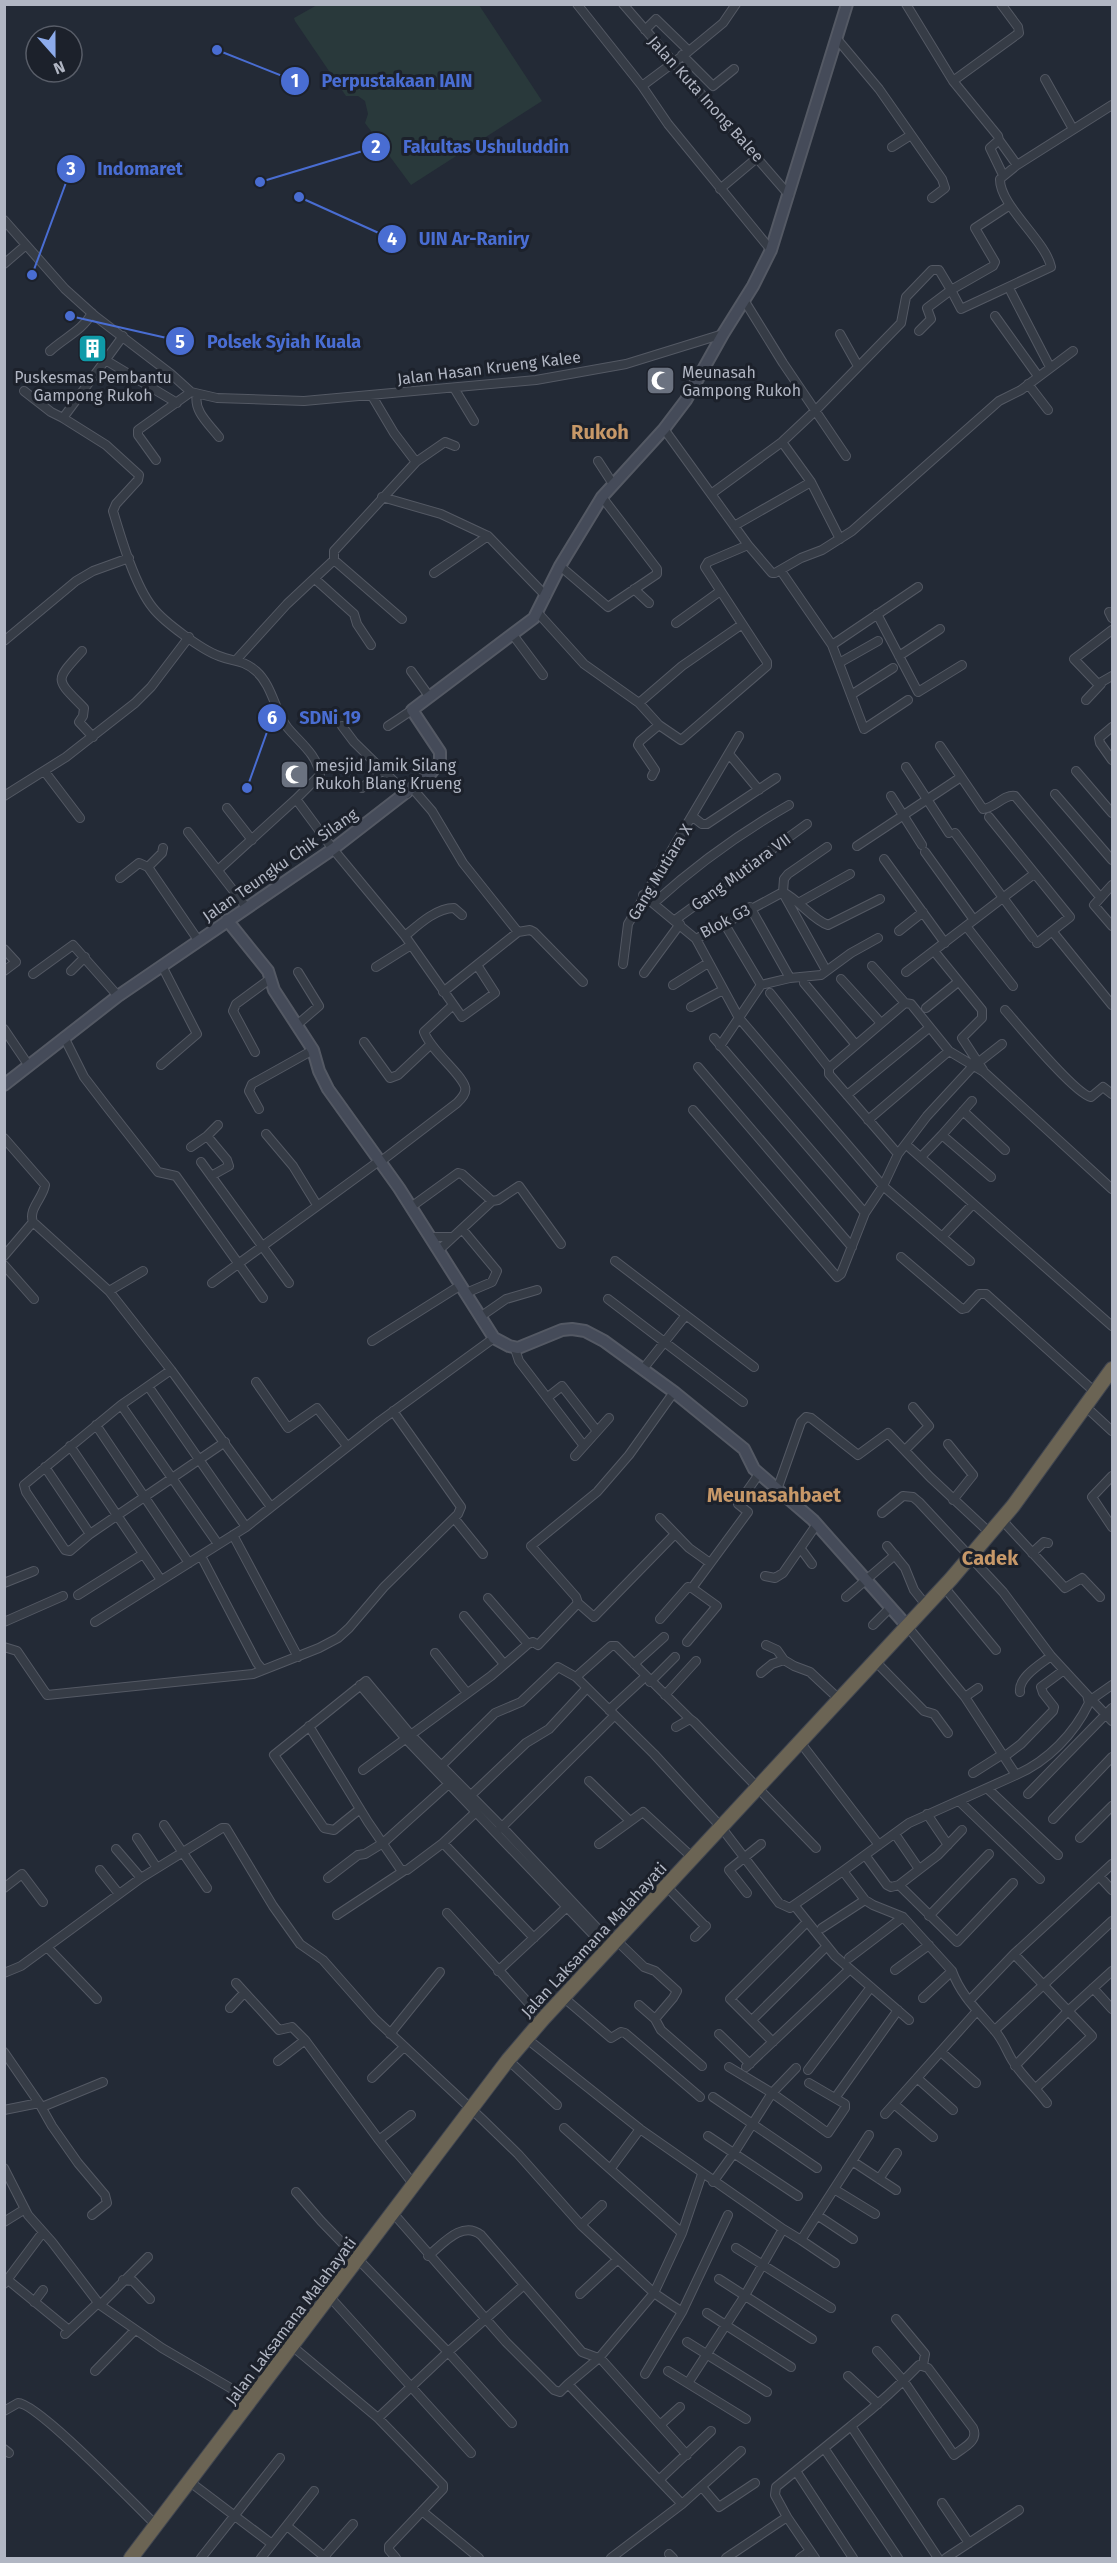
<svg xmlns="http://www.w3.org/2000/svg" width="1117" height="2563" font-family="'Fira Sans',sans-serif">
  <rect width="100%" height="100%" fill="#232a36"/>
  <path fill="#29393b" d="M317,5h162l63,96 -131,84 -46,-62 3,-9 -3,-13 -7,-5h-12l-51,-75 -1,-3z"/>
  <g fill="none" stroke-linecap="round" stroke-linejoin="round">
    <defs>
      <path id="street" d="M577,4l65,82
        M623,4l166,191
        M906,4l47,77 45,55 1,4 -9,8 13,27
        M645,30l11,-11 33,32 34,-28 13,-19
        M837,39l42,50 63,90 3,9 -13,10
        M689,51l-47,35 26,38 103,126
        M682,55l31,31 21,-17
        M1045,79l28,50
        M953,81l66,-48 -1,-6 -17,-23
        M999,140l18,25
        M892,147l19,-12
        M720,189l38,-32
        M4,220l61,69 30,27 76,58 20,18 26,6 87,3 232,-21 90,-16 97,-30
        M4,264l22,-19
        M1011,292l39,75
        M744,300l39,63 63,93
        M995,316l43,60
        M919,331l12,-12 -4,-11 24,-18 10,19 90,-42c-5,-26 -52,-62 -51,-88l17,-14 95,-60
        M840,334l18,32
        M123,336l-60,82 43,27 33,30 -1,5 -22,24 -3,7c8,27 22,75 40,97 11,14 49,42 66,48 15,6 23,3 37,15 16,14 19,40 31,56 12,15 30,27 33,48l-24,24
        M50,351c14,-13 33,-21 42,-38
        M107,361l70,42
        M1028,384l20,26
        M454,388l20,33
        M24,391l27,21 12,6
        M197,394c-4,17 12,30 22,43
        M372,396l22,37 22,29
        M664,429l84,116 24,28h3l26,-15 21,-8 30,-19 147,-130 22,-11 52,-39
        M782,442l29,40
        M156,460l-18,-25v-5l53,-38
        M598,461l15,23
        M711,494l71,-52 33,-31 86,-88 5,-26 26,-27h7l12,20 42,-24 2,-4 -20,-34 35,-23
        M382,497l59,17 47,22 58,60
        M734,526l77,-44 29,57
        M334,560l68,59
        M560,566l48,41 49,-33v-5l-55,-72
        M781,571l51,74 32,84 44,-29
        M434,573l54,-37
        M315,579l39,35 3,10 14,21
        M634,589l15,14
        M1109,612l3,6
        M538,613l46,51 55,39 43,-37 59,-41
        M877,614l41,78 44,-27
        M676,623l43,-31
        M1112,630l-38,29 24,25 14,-8
        M513,635l30,40
        M4,641l72,-60 17,-10 36,-13
        M832,645l86,-58
        M82,651c-28,31 -27,27 2,57l-1,8 -4,6 14,15
        M899,656l41,-27
        M237,659l50,-55 47,-44v-9l82,-89 29,-20 10,4
        M839,663l39,-22
        M411,671l18,25
        M851,695l42,-27
        M1086,700l15,-16
        M639,703l20,22
        M342,726l12,16 53,52
        M388,726l24,-16
        M1112,727l-13,11 1,5 12,17
        M940,746l43,63c12,-1 21,-15 32,-13l85,101
        M729,754l30,36
        M906,767l43,66
        M1076,771l36,42
        M45,772l35,46
        M652,776l3,-6 -17,-25 2,-4 19,-16 22,15 86,-74v-4l-62,-95 3,-5 40,-17
        M362,788l21,-18
        M413,789l19,22 31,52 55,69
        M1055,794l57,66
        M4,796l62,-39 69,-54 16,-16 38,-50
        M891,796l31,49
        M227,808l25,32
        M693,817l9,7h5l69,-46
        M989,817l81,100 -33,26
        M188,832l58,75
        M955,833l78,105
        M857,846l104,-69
        M163,848l-1,5 -14,14 50,73
        M925,852l49,68
        M884,859l61,84
        M218,870l78,-71 37,50 72,87 57,81 33,-24 -18,-28
        M120,878l19,-15 9,4
        M1112,885l-18,20 18,21
        M783,892c16,8 30,28 45,33l52,-26
        M783,892l1,-13 4,-5 39,-27
        M783,893l43,77
        M643,895l53,44 87,-47
        M800,902l50,-28
        M654,903c42,-38 86,-70 135,-98
        M750,907l40,71
        M675,920l132,-96
        M724,923l37,62
        M966,926l47,60
        M899,931l24,-19
        M1052,931l60,74
        M405,936c13,-11 31,-28 49,-28l8,7
        M696,939l43,79 144,168 87,75
        M4,949l12,13 -12,9
        M934,951l48,59v8l-20,20 21,32
        M623,964l5,-40 111,-188
        M872,966l33,37
        M376,967l35,-22
        M71,971l14,-14
        M906,972l128,-98
        M644,973l36,-49
        M33,974l40,-29 45,51
        M841,979l40,44
        M804,983l52,62
        M673,985l35,-22
        M443,992l75,-60 12,-2 4,2 49,50
        M770,993l59,75v6l69,80
        M691,1007l32,-17
        M926,1008l32,-26
        M1005,1010c14,16 70,84 86,87l12,-10 9,7
        M298,1024l21,-18 -21,-34
        M4,1029l25,37
        M64,1037l20,40 23,30 51,65 18,4 87,122
        M714,1038l151,175
        M364,1042l26,36 8,-3 32,-30
        M720,1046l41,-61 29,-7 31,-3 30,-22 27,-15
        M255,1052l-22,-41 3,-7 34,-25
        M979,1062l23,-18
        M161,1065l36,-31 -35,-68
        M698,1067l154,180
        M829,1068l76,-65 6,1 38,47
        M847,1095l82,-67
        M259,1109l-10,-18 3,-7 61,-34
        M693,1110l144,167 4,-3 24,-61 18,-27 15,-32 29,-38 47,-51
        M963,1111l42,39
        M868,1120l81,-69 35,21 128,117
        M266,1134l27,32 24,39
        M942,1135l30,-34
        M207,1136l11,-11
        M4,1138l41,47c-2,13 -17,24 -12,37l-29,34
        M191,1147l16,-11 20,24 2,6 -18,10
        M910,1148l202,178
        M921,1157l21,-22 49,42
        M201,1162l88,121
        M380,1162l77,-59c4,-4 10,-10 8,-16 -4,-14 -33,-35 -41,-55l28,-26
        M411,1207l47,-34 4,1 30,27 6,-1 21,-14 42,58
        M33,1222l76,69 62,79 100,137
        M462,1229l35,42 -5,11 -26,11
        M430,1237h23
        M942,1237l31,-33
        M439,1250l53,-49
        M901,1257l61,52 4,-1 13,-14h7l110,99
        M615,1261l139,106
        M4,1265l30,34
        M212,1283l167,-122
        M109,1291l34,-20
        M608,1299l135,103
        M480,1317l26,-18 31,-9
        M372,1341l89,-56
        M515,1349l4,12 65,85
        M643,1369l43,-54
        M171,1370l-50,35 -97,80 2,7 39,58 5,1 20,-17 135,-92
        M256,1382l32,46 29,-20 30,38
        M148,1386l98,141
        M548,1397l14,-11 35,45
        M121,1405l97,139
        M1086,1407l26,24
        M96,1425l93,138
        M948,1444l25,31 -20,25
        M70,1446l91,134
        M905,1450l24,-24 -16,-19
        M575,1456l34,-38
        M45,1467l45,67
        M1112,1476l-20,21 20,30
        M777,1490l24,-68 5,-5 5,1 47,37 30,-22 42,44 60,56
        M882,1513l21,-17 10,1 6,5 84,90 48,64 37,40 -1,-1 2,8c-15,31 -41,58 -73,72l-51,-78
        M454,1518l29,36
        M660,1518l29,30 21,15
        M1002,1520l63,68 17,-10 18,19
        M233,1535l65,122
        M887,1546l18,22 9,22 12,15
        M801,1549l11,15
        M1032,1553l12,-11 4,1
        M201,1556l56,107 6,7
        M765,1576l10,2 8,-5 34,-49
        M4,1583l30,-12
        M944,1587l52,63
        M78,1595l65,-41
        M846,1597l49,-42
        M488,1598l40,46
        M578,1603l16,14 81,-83
        M464,1616l40,48
        M660,1619l28,-32 4,1
        M4,1622l59,-26
        M95,1622l151,-95 134,-106 114,-83
        M873,1625l18,-18
        M907,1626l58,71 13,-9
        M687,1642l30,-36 -25,-18 56,-76 -10,-8 21,-30
        M766,1645l11,5 7,10 10,6 16,6 30,28
        M4,1647l13,4 30,44 206,-21 66,-26 19,-10 11,-10 35,-41 74,-73 3,-7 -68,-96
        M435,1653l32,40
        M875,1661l49,50 10,3 14,19
        M634,1664l30,-27
        M761,1673l11,-9 12,-4
        M576,1677l35,-31h5l74,73
        M650,1682l25,-25
        M360,1685l46,54 201,210
        M1020,1692c-2,-15 21,-28 31,-36
        M665,1695l31,-34
        M1088,1696l24,25
        M1092,1699l20,-14
        M609,1710l36,-33
        M309,1726l59,96 33,48h6l36,-27 33,-31
        M676,1727l14,-8 4,3 122,126
        M800,1742l79,103
        M1004,1757l17,-13 32,-33 1,-4 -11,-14 -2,-6 23,-17
        M363,1770l128,-94 37,-32 5,-2 5,3 40,-42 -2,-6 -45,-51 66,-54 32,-37 45,-63
        M437,1770l58,-57 26,-11 37,-35 18,10 78,77 67,73 58,76 11,5 4,-3
        M973,1773l30,-19
        M1016,1775l-107,48 -66,48 22,29 8,5 30,12 49,54c9,25 27,41 43,60 9,10 12,22 19,32 9,14 23,26 33,40
        M589,1781l40,39
        M988,1789l70,66
        M1028,1794l84,-86
        M467,1799l59,-56 23,-14 37,-40
        M959,1801l81,78
        M360,1809l-26,21 -10,-2 -50,-73 92,-74 45,54 91,92 110,117
        M927,1814l21,31
        M1053,1819l59,-62
        M164,1825l43,63
        M500,1829l114,-113
        M895,1834l24,35
        M137,1838l20,30
        M1080,1838l32,-32
        M443,1843l91,95
        M599,1844l44,-32 50,46
        M116,1849l25,29
        M865,1855l22,30 4,2 8,-2 58,57 56,-59
        M100,1870l19,24
        M843,1871l-49,34 41,51 74,64
        M1099,1876l13,-12
        M328,1878l30,-23 7,-1 18,-11 70,-63
        M899,1885l39,-30 24,-25
        M666,1886l39,40
        M4,1888l18,-14 21,28
        M747,1893l-18,-23 32,-26
        M447,1913l96,106
        M337,1915l68,-45
        M929,1916l60,-62
        M822,1928l43,-28
        M695,1937l11,-11
        M616,1940l28,27 11,4 22,20 -4,7 -18,21
        M47,1947l50,52
        M1014,1954l85,-78 13,14
        M849,1958l54,-41
        M895,1970l34,-25
        M498,1971l71,-66
        M4,1973l17,-7 120,-88 81,-50h4l47,78 27,38 23,16 52,59 108,101 35,34 63,71 73,68 -55,65 -31,26 91,96 52,-49
        M236,1983l43,47 13,-3 13,13 74,100
        M1093,1988l19,21
        M563,1997l48,41 10,-6 4,1 75,64
        M923,1998l29,-27
        M969,2001l45,-47 78,82 -56,52
        M639,2005l16,14 6,11 41,36
        M230,2008l14,-15
        M752,2020l74,-73
        M995,2030l117,-109
        M390,2034l50,-62
        M719,2034l31,30
        M526,2038l114,91 143,100
        M773,2042l-43,-43 77,-77
        M4,2052l35,51 13,23 26,37 27,32 2,8 -15,12
        M941,2052l35,31
        M508,2060l49,45
        M278,2061l27,-21
        M1015,2066l53,-55 44,-40
        M729,2067l43,26 56,40 17,-25v-4l-36,-21
        M746,2067l104,-98
        M808,2070l63,-83
        M372,2078l32,-31
        M917,2078l36,32
        M838,2094l60,-84
        M713,2097l104,71
        M894,2104l39,33
        M42,2107l61,-25
        M4,2110l35,-7
        M885,2114l91,-102
        M411,2115l-32,25 35,45
        M564,2128l118,105
        M708,2136l90,60
        M852,2161l44,29
        M4,2168l24,47 24,27 48,63 62,43 89,52
        M611,2168l29,-39
        M879,2179l18,-26
        M713,2182l21,-29 38,-60 24,-25
        M834,2189l41,25
        M296,2192l25,29 127,131 64,71
        M393,2213l113,129 48,48 6,2 8,-8
        M817,2215l36,24
        M4,2222l21,-13
        M581,2225l21,-20
        M801,2240l34,23
        M736,2248l95,60
        M428,2256c15,-12 34,-36 53,-21l101,117 19,7 86,96
        M719,2279l93,60
        M8,2280l61,50
        M123,2280l10,1 17,18
        M4,2284l39,-52
        M580,2294l37,-34
        M329,2296l142,157
        M34,2302l9,-12
        M100,2305l48,-48
        M682,2312l46,-97
        M707,2313l84,54
        M896,2319l29,35 -2,11
        M65,2334l33,-31
        M687,2342l80,50
        M292,2346l86,72 65,67v4l-54,57v4l7,8
        M95,2371l40,-41
        M668,2371l78,48
        M645,2374l37,-62 -28,-19 28,-60 20,-59
        M848,2376l30,28
        M688,2383l56,-86 39,-68 18,11 68,-105
        M4,2411l14,-8c20,0 117,102 138,122
        M378,2418l70,-66 76,-67
        M660,2425l20,-18
        M851,2426c24,-19 47,-39 68,-61l9,3 45,60c6,13 -9,19 -19,27l-51,-75 -26,-29
        M824,2448l74,110
        M4,2449l5,4
        M796,2471l57,87
        M659,2480l23,24
        M190,2482l82,62
        M702,2487l17,20 36,-24
        M942,2503l27,40
        M422,2511l57,47
        M787,2517l-12,-22 1,-8 75,-61 87,132
        M287,2526l39,32
        M669,2554l4,4
        M201,2558l79,-100
        M261,2558l53,-67
        M323,2558l30,-34
        M611,2558l71,-54 59,-53
        M726,2558l61,-41 28,41
        M800,2558l10,-7
        M946,2558l73,-48"/>
      <path id="secondary" d="M227,920l41,51 6,19 39,60 6,21 9,18 71,99 95,150 15,8 9,2 44,-18 10,-1 13,2 19,10 70,51 70,57 10,20 59,51 94,106
        M4,1085l114,-89 215,-147 98,-76 9,-12v-9l-28,-42 122,-92 26,-52 42,-69 62,-68 22,-29 37,-66 30,-48 18,-36 76,-246"/>
      <path id="highway" d="M131,2558l377,-498 35,-41 408,-440 62,-73 99,-137"/>
    </defs>
    <use href="#street" stroke="#545964" stroke-width="10"/>
    <use href="#secondary" stroke="#545964" stroke-width="14"/>
    <use href="#highway" stroke="#414651" stroke-width="16"/>
    <use href="#street" stroke="#363c46" stroke-width="8"/>
    <use href="#secondary" stroke="#454b59" stroke-width="10"/>
    <use href="#highway" stroke="#6b6454" stroke-width="14"/>
  </g>
  <defs>
    <symbol id="building-square" viewBox="-11 -11 22 22"><rect x="-9" y="-9" width="18" height="18" rx="4" fill="#0f9aa8" stroke="#1c212b"/><path d="M-4-6H4V6H1V3H-1V6H-4ZM-2.5-4.3h1.7v1.8h-1.7ZM.8-4.3h1.7v1.8H.8ZM-2.5-1h1.7V.8h-1.7ZM.8-1h1.7V.8H.8Z" fill="#fff"/></symbol>
    <symbol id="mosque-square" viewBox="-11 -11 22 22"><rect x="-9" y="-9" width="18" height="18" rx="4" fill="#6b7280" stroke="#1c212b"/><path d="M3.5-4.9A6 6 0 1 0 3.5 4.9A5 5 0 1 1 3.5-4.9Z" fill="#fff"/></symbol>
  </defs>
  <g fill-rule="evenodd">
    <use href="#building-square" x="76" y="332" width="33" height="33"/>
    <use href="#mosque-square" x="644" y="364" width="33" height="33"/>
    <use href="#mosque-square" x="278" y="758" width="33" height="33"/>
  </g>
  <g text-anchor="middle" dominant-baseline="central" stroke-width="6" stroke-linejoin="round" paint-order="stroke">
    <g font-size="16" fill="#b1b6c3" stroke="#1c212b">
      <text transform="translate(706 99) rotate(48)">Jalan Kuta Inong Balee</text>
      <text transform="translate(489 368) rotate(-7)">Jalan Hasan Krueng Kalee</text>
      <text transform="translate(280 865) rotate(-35)">Jalan Teungku Chik Silang</text>
      <text transform="translate(660 872) rotate(-59)">Gang Mutiara X</text>
      <text transform="translate(741 872) rotate(-36)">Gang Mutiara VII</text>
      <text transform="translate(725 921) rotate(-28)">Blok G3</text>
      <text transform="translate(594 1940) rotate(-47)">Jalan Laksamana Malahayati</text>
      <text transform="translate(291 2321) rotate(-53)">Jalan Laksamana Malahayati</text>
    </g>
    <g font-size="16" fill="#b1b6c3" stroke="#1c212b" text-anchor="start">
      <text x="682" y="372">Meunasah<tspan x="682" dy="18">Gampong Rukoh</tspan></text>
      <text x="93" y="377" text-anchor="middle">Puskesmas Pembantu<tspan x="93" dy="18">Gampong Rukoh</tspan></text>
      <text x="315" y="765">mesjid Jamik Silang<tspan x="315" dy="18">Rukoh Blang Krueng</tspan></text>
    </g>
    <g font-size="20" font-weight="bold" fill="#c79868" stroke="#1c212b">
      <text x="600" y="432">Rukoh</text>
      <text x="774" y="1495">Meunasahbaet</text>
      <text x="990" y="1558">Cadek</text>
    </g>
  </g>
  <path fill="none" stroke="#496dd2" stroke-width="2" d="M217 50L295 81M260 182L376 147M32 275L71 169M299 197L392 239M70 316L180 341M247 788L272 718"/>
  <g fill="#496dd2" stroke="#1c212b" stroke-width="2">
    <circle cx="217" cy="50" r="6"/>
    <circle cx="260" cy="182" r="6"/>
    <circle cx="32" cy="275" r="6"/>
    <circle cx="299" cy="197" r="6"/>
    <circle cx="70" cy="316" r="6"/>
    <circle cx="247" cy="788" r="6"/>
    <circle cx="295" cy="81" r="15"/>
    <circle cx="376" cy="147" r="15"/>
    <circle cx="71" cy="169" r="15"/>
    <circle cx="392" cy="239" r="15"/>
    <circle cx="180" cy="341" r="15"/>
    <circle cx="272" cy="718" r="15"/>
  </g>
  <g font-size="18" text-anchor="middle" font-weight="bold" fill="#fff">
    <text x="295" y="87">1</text>
    <text x="376" y="153">2</text>
    <text x="71" y="175">3</text>
    <text x="392" y="245">4</text>
    <text x="180" y="348">5</text>
    <text x="272" y="724">6</text>
  </g>
  <g font-size="18" text-anchor="middle" font-weight="bold" fill="#496dd2" stroke="#1c212b" stroke-width="6" stroke-linejoin="round" paint-order="stroke">
    <text x="397" y="87">Perpustakaan IAIN</text>
    <text x="486" y="153">Fakultas Ushuluddin</text>
    <text x="140" y="175">Indomaret</text>
    <text x="474" y="245">UIN Ar-Raniry</text>
    <text x="284" y="348">Polsek Syiah Kuala</text>
    <text x="330" y="724">SDNi 19</text>
  </g>
  <rect width="1117" height="2563" fill="none" stroke="#b1b6c3" stroke-width="12"/>
  <g transform="translate(54 54) rotate(159)"><circle r="28" fill="#1c212b" stroke="#585d68" stroke-width="1.5"/>
  <path d="M0-4.5L10 22L0 15L-10 22Z" fill="#8dabeb"/>
  <text y="-9" font-size="16" font-weight="bold" text-anchor="middle" fill="#b1b6c3">N</text>
  </g>
</svg>
